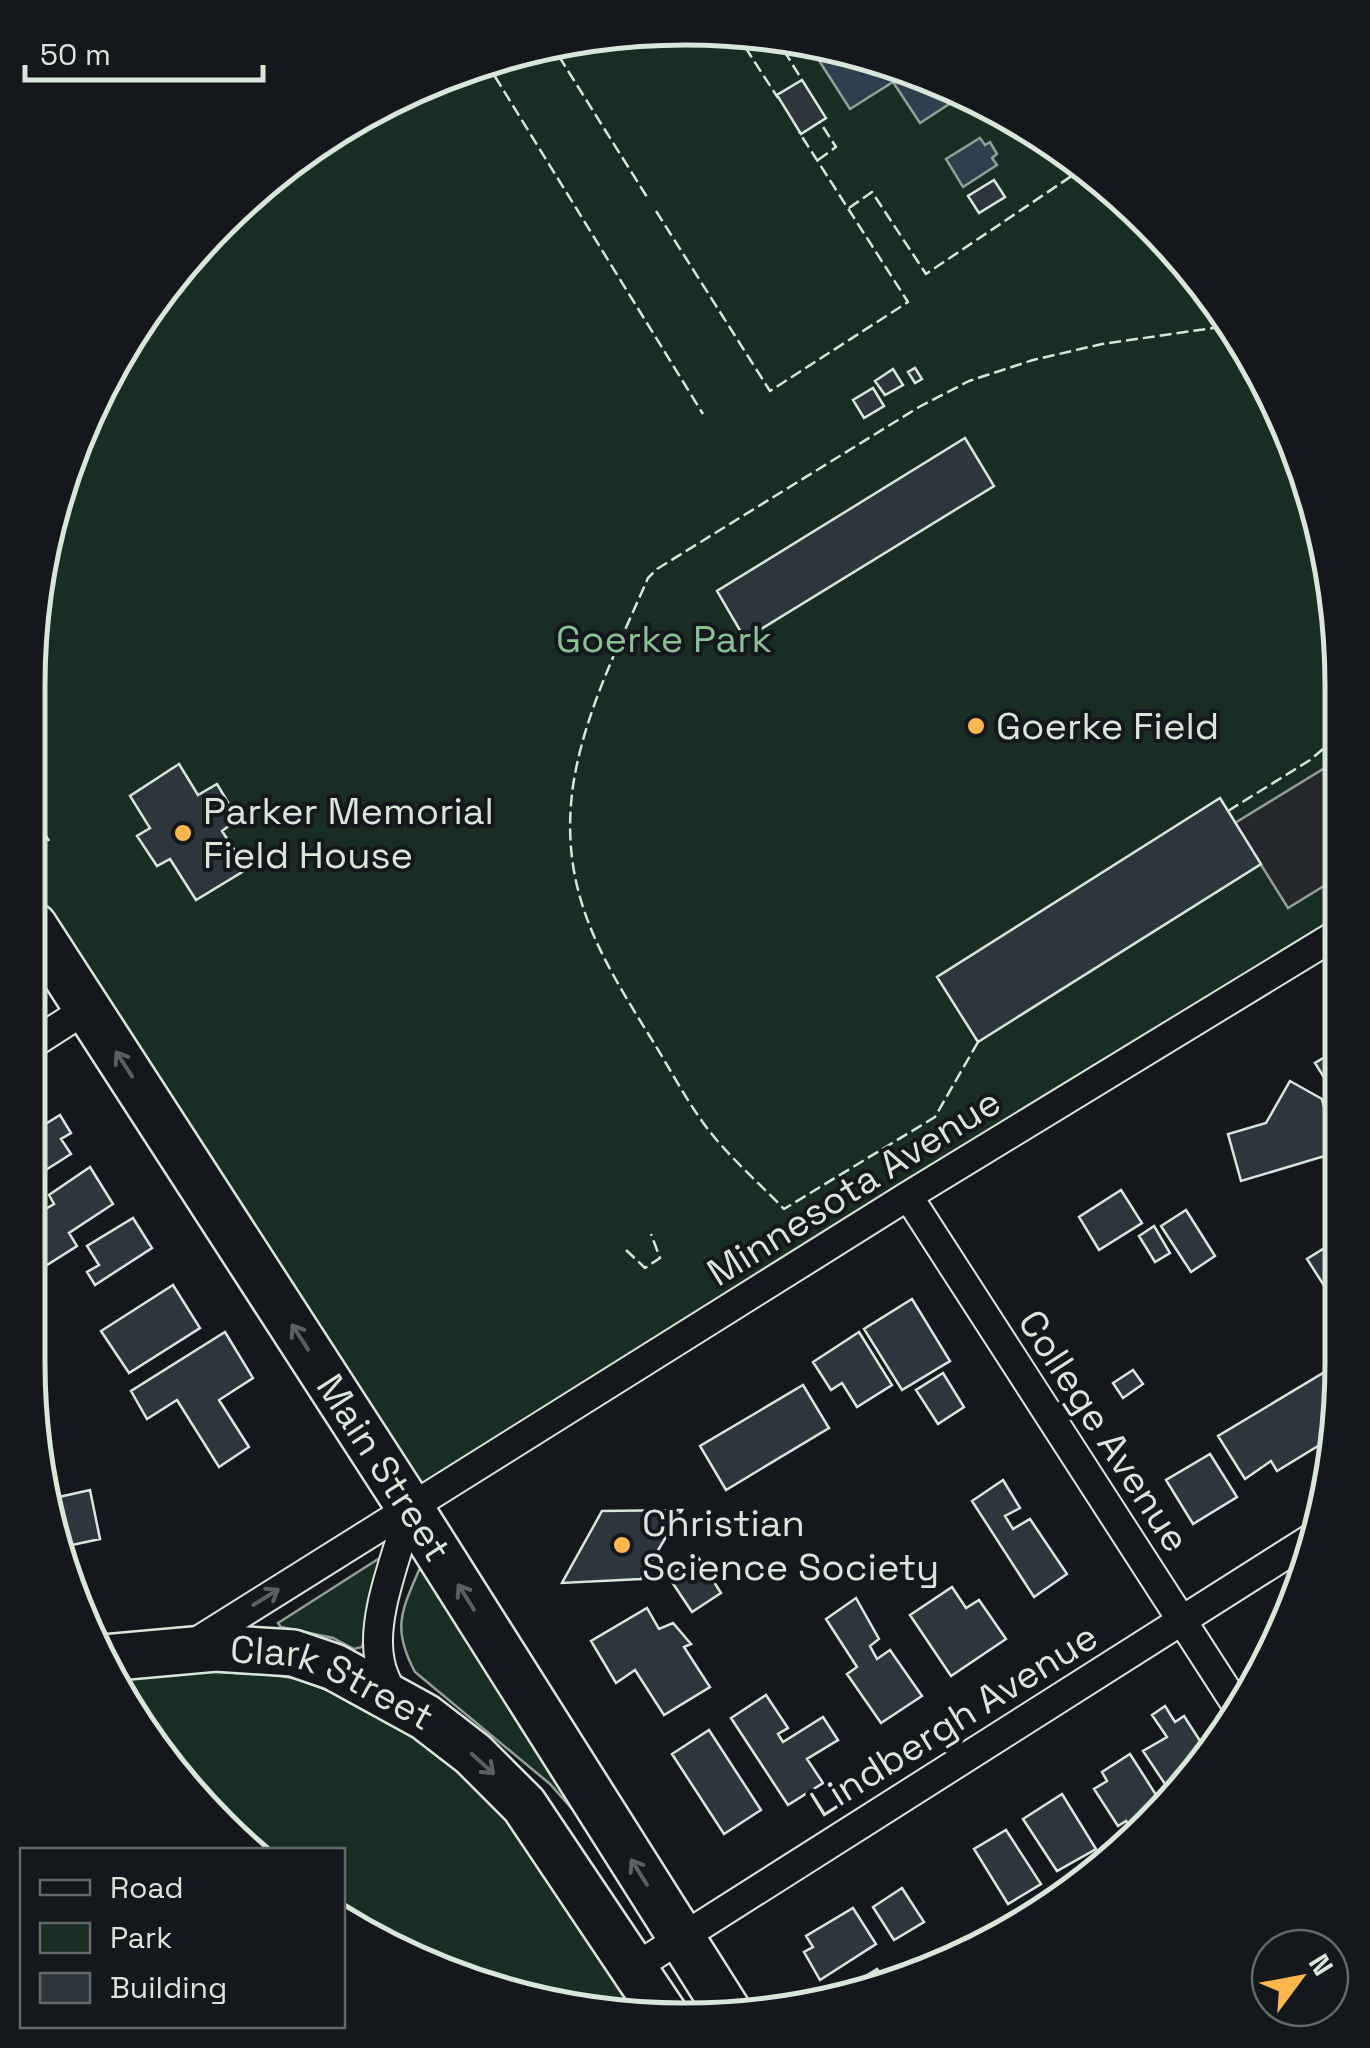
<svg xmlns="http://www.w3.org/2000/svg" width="1370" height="2048" font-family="'Space Grotesk',sans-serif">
  <rect width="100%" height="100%" fill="#14181c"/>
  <path fill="#1a2d24" stroke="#939e99" stroke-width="2.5" d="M684,28l129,12 123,37 114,61 100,82 81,99 61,114 38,123 12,129 -3,248 -929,575 -376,-580 6,-371 56,-163 124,-174 99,-81 114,-61 123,-38z
    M386,1554l-24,93 -8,2 -21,-11 -52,-11 -3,-4z
    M419,1570l6,2 156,247 -31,-35 -135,-112c-23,-43 -14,-60 4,-102z
    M106,1663l101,4 11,5 57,3 23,4 60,23 90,55 55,56 140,206 -209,-48 -91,-53 -1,-68h-89l-114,-121z"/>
  <path fill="#24282b" stroke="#939e99" stroke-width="2.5" d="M1341,758l-1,118 -52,32 -53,-85z"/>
  <path fill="#2f3f4d" stroke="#939e99" stroke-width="2.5" d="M837,47l99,30 30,16 -46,30 -27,-41 -43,27 -32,-50z
    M980,138l5,7 5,-3 7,12 -5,4 5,7 -34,22 -17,-28z"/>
  <path fill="#2c363c" stroke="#d8e6dc" stroke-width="2.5" d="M802,80l24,38 -25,16 -24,-39z
    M994,180l11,17 -26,16 -11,-17z
    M915,368l7,11 -7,4 -7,-11z
    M893,369l10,16 -18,10 -10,-14z
    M873,388l11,18 -20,12 -11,-18z
    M965,438l29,48 -249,153 -28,-48z
    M179,764l19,31 19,-11 21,35 -16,12 25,38 -51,31 -26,-41 -13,7 -20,-30 13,-8 -20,-32z
    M1220,798l41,66 -283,178 -41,-65z
    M1335,1051l2,3 -2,41 -20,-32z
    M1290,1081l32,18 13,54 -94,28 -13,-47 38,-11z
    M60,1115l11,18 -10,6 10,15 -41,26 1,-47z
    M90,1167l23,37 -44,29 8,13 -30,19 -18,-28 1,-19 24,-14 -5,-9z
    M1121,1190l21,33 -43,27 -20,-33z
    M1186,1210l29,46 -24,16 -30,-46z
    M133,1218l19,30 -57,37 -8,-13 12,-7 -12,-19z
    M1154,1226l16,27 -15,9 -16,-26z
    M1334,1242l-1,55 -1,1 -25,-39z
    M173,1285l27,43 -71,45 -28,-42z
    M912,1299l38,62 -48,29 -38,-61z
    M225,1332l28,46 -34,22 30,47 -30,20 -42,-67 -30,19 -16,-28z
    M859,1332l33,53 -35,22 -15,-24 -11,7 -18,-28z
    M1133,1370l10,14 -20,14 -10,-15z
    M943,1373l21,34 -26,17 -22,-34z
    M1323,1373l9,14 -1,51 -54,33 -6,-10 -26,18 -27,-43z
    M803,1385l26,43 -103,62 -26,-44z
    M1210,1454l27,43 -44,27 -27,-44z
    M1003,1480l17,28 -15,8 8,13 17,-10 37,55 -33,23 -62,-96z
    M90,1490l10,49 -42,9 -8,-49z
    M682,1510l-41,69 -79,4 40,-72z
    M698,1557l23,36 -29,19 -24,-36z
    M952,1587l14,21 13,-8 27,39 -55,37 -41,-61z
    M856,1598l23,41 -9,7 7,13 13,-9 32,46 -41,27 -34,-49 10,-7 -31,-48z
    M647,1608l12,21 14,-6 18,21 -7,3 26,40 -46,28 -29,-45 -19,13 -25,-42z
    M766,1695l22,33 -10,6 5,8 40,-25 15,23 -31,19 16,24 -35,22 -57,-87z
    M1165,1706l10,16 9,-6 22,34 -33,46 -30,-45 24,-14 -15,-22z
    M709,1730l52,80 -37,24 -52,-80z
    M1130,1754l28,44 -5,4 7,13 -6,7 -18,12 -10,-13 -8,5 -24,-37 13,-8 -5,-9z
    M1062,1794l34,55 -39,22 -34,-52z
    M1006,1830l35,54 -33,20 -34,-55z
    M902,1888l22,34 -30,18 -21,-33z
    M853,1908l23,36 -56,36 -16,-28 9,-5 -7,-11z
    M877,1969l9,12 -52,19 -1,-3z"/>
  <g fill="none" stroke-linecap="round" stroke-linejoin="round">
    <defs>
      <path id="street" d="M32,1044l56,-36
        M908,1196l329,510
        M193,1644l715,-448 431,-263
        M395,1699c-6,-12 -13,-24 -15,-37 -10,-45 19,-110 30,-154
        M634,1968l681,-432"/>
      <g id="primary">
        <path id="s1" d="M34,926l376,582 319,505"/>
        <path id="s2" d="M104,1658l112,-10 77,5 41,14 91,50 48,37 51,51 142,212"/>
      </g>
    </defs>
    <use href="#street" stroke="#d8e6dc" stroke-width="32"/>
    <use href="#primary" stroke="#d8e6dc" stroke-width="50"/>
    <use href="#street" stroke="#14181c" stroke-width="28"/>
    <use href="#primary" stroke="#14181c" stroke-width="45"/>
    <path stroke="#d8e6dc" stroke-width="2.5" stroke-dasharray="12 5" stroke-linecap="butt" d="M736,33l42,65
      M775,36l27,44
      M550,42l97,155
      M486,62l217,352
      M818,160l18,-13 -16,-25
      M849,208l23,-16 54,82 159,-107
      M656,211l114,180 138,-89 -109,-170
      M1228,811l82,-51 32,-27
      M36,820l13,21
      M978,1042l-43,75 -151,92c-23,-24 -48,-46 -69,-71 -26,-31 -45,-70 -66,-103 -51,-82 -90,-148 -76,-249 11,-73 46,-141 75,-208l9,-9 262,-162 50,-26 64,-21 69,-16 132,-19
      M626,1250l19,18 15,-10 -9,-24"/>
  </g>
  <defs><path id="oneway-shaft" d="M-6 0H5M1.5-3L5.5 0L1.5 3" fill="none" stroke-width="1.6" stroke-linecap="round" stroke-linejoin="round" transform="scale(2.5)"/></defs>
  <g stroke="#59605f">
    <use href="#oneway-shaft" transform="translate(124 1064) rotate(-123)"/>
    <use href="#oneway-shaft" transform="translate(300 1337) rotate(-123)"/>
    <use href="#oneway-shaft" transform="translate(266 1597) rotate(-32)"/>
    <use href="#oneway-shaft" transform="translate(466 1597) rotate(-122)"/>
    <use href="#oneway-shaft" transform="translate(483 1764) rotate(42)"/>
    <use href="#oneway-shaft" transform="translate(639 1872) rotate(-122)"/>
  </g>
  <g fill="#ffb74d" stroke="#14181c" stroke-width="4">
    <circle cx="976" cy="726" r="10"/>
    <circle cx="183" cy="833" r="10"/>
    <circle cx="622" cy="1545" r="10"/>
  </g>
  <g text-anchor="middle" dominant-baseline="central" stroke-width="8" stroke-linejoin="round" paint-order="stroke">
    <g font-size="38" fill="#8ac095" stroke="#14181c">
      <text x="664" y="639">Goerke Park</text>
    </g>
    <g font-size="38" fill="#d8e6dc" stroke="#14181c" text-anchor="start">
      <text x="996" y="726">Goerke Field</text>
      <text x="203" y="811">Parker Memorial<tspan x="203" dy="44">Field House</tspan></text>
      <text x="642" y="1523">Christian<tspan x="642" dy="44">Science Society</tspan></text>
    </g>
    <g font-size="38" fill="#d8e6dc" stroke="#14181c">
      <text transform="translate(854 1187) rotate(-32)">Minnesota Avenue</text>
      <text transform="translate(1104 1431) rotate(57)">College Avenue</text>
      <text stroke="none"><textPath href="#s1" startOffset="645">Main Street</textPath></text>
      <text stroke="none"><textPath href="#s2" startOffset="235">Clark Street</textPath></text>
      <text transform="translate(954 1720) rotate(-32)">Lindbergh Avenue</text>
    </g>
  </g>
  <path d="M0 0H1370V2048H0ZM685 45H685A640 640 0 0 1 1325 685V1363A640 640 0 0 1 685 2003H685A640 640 0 0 1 45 1363V685A640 640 0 0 1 685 45Z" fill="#14181c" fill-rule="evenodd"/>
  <path fill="none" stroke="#d8e6dc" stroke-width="5" d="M685 45H685A640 640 0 0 1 1325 685V1363A640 640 0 0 1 685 2003H685A640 640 0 0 1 45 1363V685A640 640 0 0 1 685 45Z"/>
  <rect x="20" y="1848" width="325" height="180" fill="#14181c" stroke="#626a69" stroke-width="2.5"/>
  <rect x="40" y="1880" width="50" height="15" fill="#14181c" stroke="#626a69" stroke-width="2.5"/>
  <text x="110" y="1898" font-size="30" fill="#d8e6dc">Road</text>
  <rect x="40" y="1923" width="50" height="30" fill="#1a2d24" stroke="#626a69" stroke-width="2.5"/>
  <text x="110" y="1948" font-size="30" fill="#d8e6dc">Park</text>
  <rect x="40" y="1973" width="50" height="30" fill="#2c363c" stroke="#626a69" stroke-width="2.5"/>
  <text x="110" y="1998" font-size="30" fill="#d8e6dc">Building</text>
  <g transform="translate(1300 1978) rotate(58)"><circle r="48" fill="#14181c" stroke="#626a69" stroke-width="2.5"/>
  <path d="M0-8L18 38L0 25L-18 38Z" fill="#ffb74d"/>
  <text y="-15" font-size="28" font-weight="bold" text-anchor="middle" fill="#d8e6dc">N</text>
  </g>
  <path d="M25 65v15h238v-15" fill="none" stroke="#d8e6dc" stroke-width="5"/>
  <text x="40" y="65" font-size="30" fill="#d8e6dc" stroke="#14181c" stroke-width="8" paint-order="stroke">50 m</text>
</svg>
